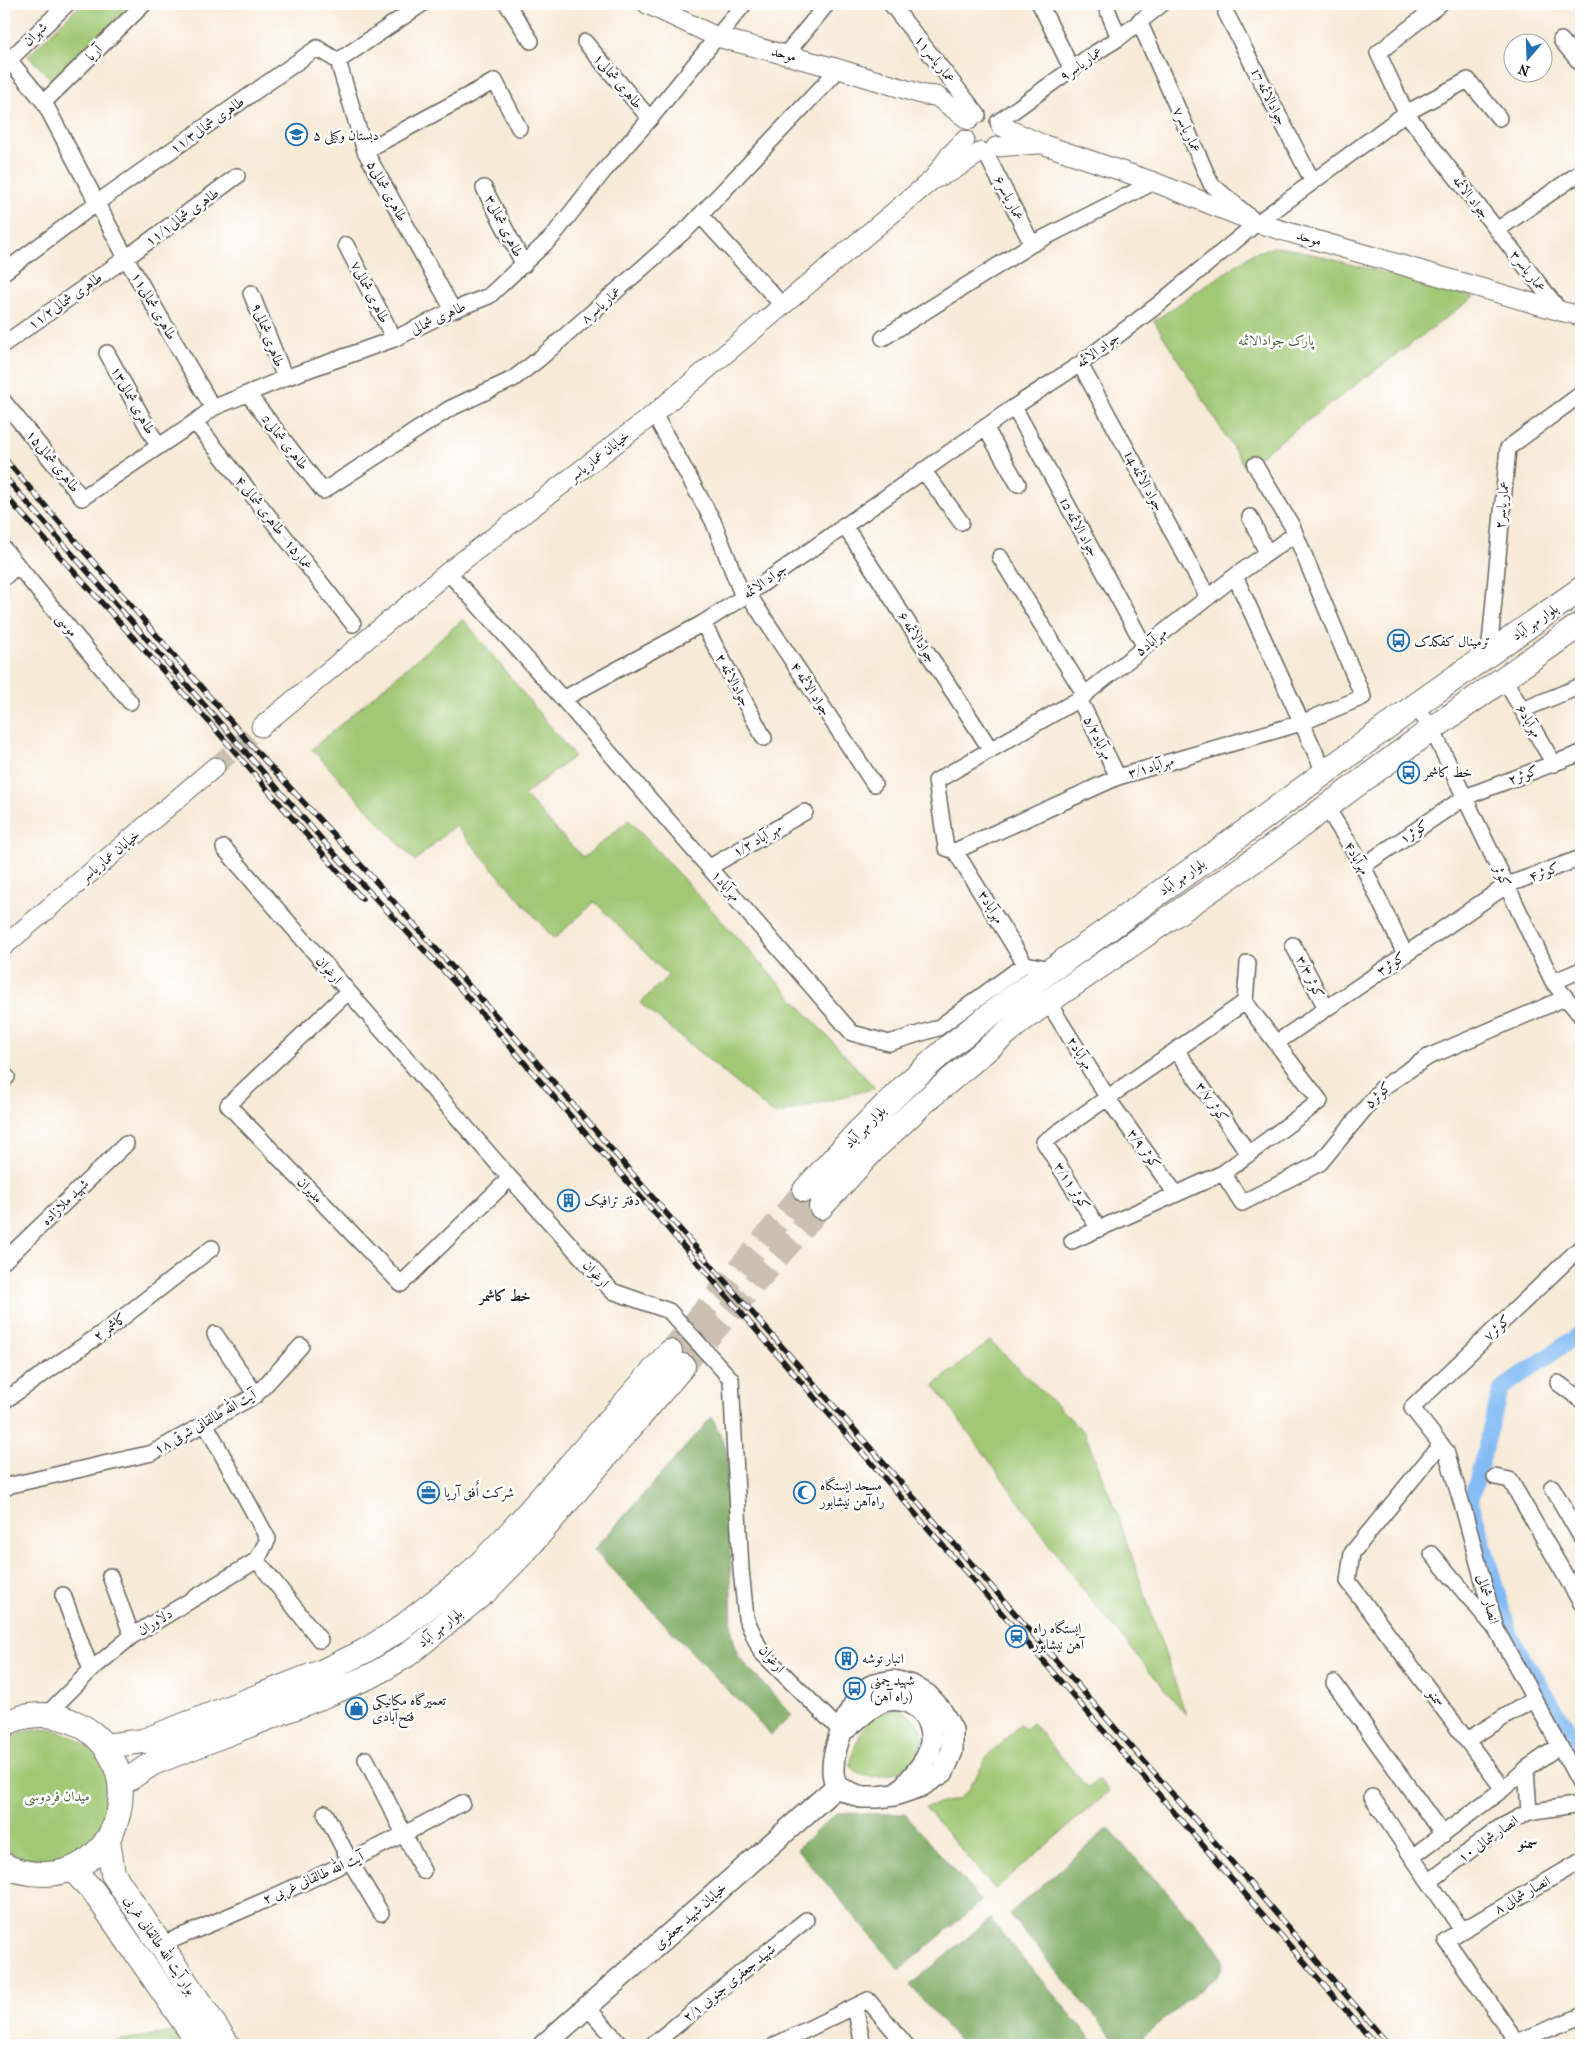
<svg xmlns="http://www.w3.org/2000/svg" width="1585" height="2049" font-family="'IM FELL French Canon',Amiri,serif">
  <rect width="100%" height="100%" fill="#fff"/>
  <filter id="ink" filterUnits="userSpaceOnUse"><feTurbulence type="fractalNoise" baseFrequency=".02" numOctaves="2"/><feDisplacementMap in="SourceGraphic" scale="10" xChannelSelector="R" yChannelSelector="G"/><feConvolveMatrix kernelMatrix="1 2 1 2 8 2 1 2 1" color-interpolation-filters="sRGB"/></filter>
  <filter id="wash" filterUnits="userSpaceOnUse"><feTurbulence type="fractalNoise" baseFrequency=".0096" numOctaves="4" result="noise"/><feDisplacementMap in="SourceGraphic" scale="20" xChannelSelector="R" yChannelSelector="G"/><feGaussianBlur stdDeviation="1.12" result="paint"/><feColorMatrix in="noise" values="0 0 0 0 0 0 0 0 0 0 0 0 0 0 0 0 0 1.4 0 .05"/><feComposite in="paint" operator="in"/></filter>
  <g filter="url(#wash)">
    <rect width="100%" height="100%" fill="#f7ead7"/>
    <path fill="#a0c874" stroke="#5e7248" d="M81,4h51l-79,77 -25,-25z
      M1274,247l23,3 177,47 -229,170 -91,-146 100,-68z
      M463,619l111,137 -50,39 59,63 46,-38 246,268 -100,27 -135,-112 28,-27 -73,-74 -41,37 -99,-114 -40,36 -103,-112z
      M990,1341l94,91 33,81 69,202 -102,-124 -150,-206z
      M899,1710c24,8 33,31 14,51 -13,14 -49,24 -62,6 -1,-14 13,-45 25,-53 6,-4 16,-4 23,-4z
      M1032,1723l56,65 11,-9 10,12 -114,98 -70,-82 33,-8 10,-8 19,-34 33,-33 5,5z
      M40,1729c8,1 16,1 23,4 95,35 25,172 -59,115v-106l15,-9z
      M174,2032l8,13h-92z"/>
    <path fill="#80ac66" stroke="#4e6441" d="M712,1417l15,33 5,185 7,22 53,58 -21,20 -177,-185z
      M836,1813l69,1 76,87 -81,69 -103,-121z
      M1108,1828l109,119c6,11 8,16 1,28l-85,70h-14l-110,-131z
      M990,1919l106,126h-134l-52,-60z"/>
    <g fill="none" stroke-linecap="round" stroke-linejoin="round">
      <path stroke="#83bbf4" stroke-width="16" d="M1581,1333l-80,56 -30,112 39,135 71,115"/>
    </g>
  </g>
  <g filter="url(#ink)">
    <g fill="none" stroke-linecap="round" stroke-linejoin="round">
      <path stroke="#cbc1b2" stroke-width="19" stroke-dasharray="19 9" stroke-linecap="butt" d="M215,767l46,-40"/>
      <path stroke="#cbc1b2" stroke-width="24" stroke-dasharray="24 12" stroke-linecap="butt" d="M670,1352l135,-162
        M683,1366l138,-159"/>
      <defs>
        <path id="minor" d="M507,4l24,37
          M891,4l87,111
          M1040,4l32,66
          M1105,4l14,34
          M1440,4l-62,49 28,60 62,-33 31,38
          M1226,13l87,169
          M1139,21l72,163 39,33
          M1561,40l20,24
          M585,42l65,77
          M786,54l41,-50
          M9,60l35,42 82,156 87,150
          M338,61l84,-57
          M4,65l63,-61
          M44,102l100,-98
          M998,122l89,-64 32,-20 43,-34
          M365,151l130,-70 24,47
          M985,152l47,92
          M484,188l40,77
          M700,215l83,91
          M1497,230l63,81
          M346,245l48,94
          M4,272l94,-70 219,-154 21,13 27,90 88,159
          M251,293l34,85
          M883,338l149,-94 122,-62
          M4,344l122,-86 111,-82
          M107,353l51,93
          M1080,364l128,233
          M248,394l75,97 126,-82 64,-30 26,-20 150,-132 150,-158
          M4,402l78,96 113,-76 18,-14 72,-30 109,-39 59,-29 36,-14 63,-59 51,-65 47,-53 94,-115
          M1014,407l131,240
          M654,414l59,107 30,76
          M195,422l158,202
          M985,427l33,57
          M1255,465l37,61 71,171 -62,26 -183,54 -163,74 -9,-3 -10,-67 143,-82 156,-123 90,198
          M923,470l38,52
          M1250,517l17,36
          M844,525l147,225
          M4,549l126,153
          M1000,557l85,138
          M448,572l115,127 289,334 37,10 49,-15 87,-64 27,5
          M1235,576l60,-42
          M4,578l13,-13
          M748,594l126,190
          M703,623l61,115
          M1489,654l19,-206 73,-54
          M1504,679l50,85
          M563,699l140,-76 45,-29 266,-187 66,-43 75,-57 102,-84 149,-110 91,117 84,-58
          M1079,699l39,78
          M1415,706l17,23 121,253 28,34
          M1522,710l59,-24
          M1327,808l36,58 42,88
          M224,848l286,330 102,113 57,20 62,68 10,191 5,48 15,34 80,79
          M955,851l70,113
          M1363,866l102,-69 116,-44
          M710,867l95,-55
          M1293,945l33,63
          M1553,982l28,-12
          M348,992l-120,113 173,179 109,-106
          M1048,1002l63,101 65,91
          M1245,1002l3,-39
          M1276,1043l231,-158 74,-27
          M1176,1050l73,104
          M4,1079l3,-2
          M1223,1173l19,30 78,-40 62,-75 46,-31 137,-59
          M1099,1229l-55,-87 201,-140
          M1072,1241l151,-68 97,-72 -75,-99
          M1581,1247l-169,161 34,43 18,60 32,118 85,156
          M4,1261l122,-117
          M215,1334l41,61
          M1558,1383l23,17
          M4,1401l104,-72 104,-81
          M1441,1444l-89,109 -4,28 155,208 -91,68 50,73
          M1495,1477l15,3 71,123
          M1552,1487l29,50
          M4,1489l7,-4 141,-32 104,-58 45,-49
          M1432,1554l61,72
          M257,1560l63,80
          M110,1576l22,60
          M63,1595l28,75
          M1334,1683l109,152
          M47,1714l44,-44 41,-34 125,-76 11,-21 -63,-116
          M1467,1740l67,-41
          M366,1759l57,112
          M1526,1769l33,-23
          M1503,1789l23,-20 3,43
          M1372,1797l40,60
          M325,1813l25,48 31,52
          M1581,1861l-135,79 71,102 64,-26
          M1429,1882l70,-54 30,-16 52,-8
          M160,1945c103,-42 205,-88 302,-142
          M587,2007l34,38
          M855,2007l8,38
          M652,2045l154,-125
          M775,2045l93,-45 38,45"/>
        <path id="tertiary" d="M647,4l70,33 122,32 85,26 12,1 33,24
          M1001,126l41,18 112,38 103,41 303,88 21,5
          M996,147l42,-3
          M934,179l18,-8 29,-19
          M261,727l187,-155 206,-158 279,-235 17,-24 15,-15
          M4,946l211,-179"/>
        <path id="secondary" d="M894,1681l18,5 15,9 13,14 12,21v21l-9,21 -22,14 -27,9 -16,2h-17l-25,-10c-1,-6 -3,-11 -3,-16 -1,-22 17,-69 35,-83 6,-5 18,-5 26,-7z
          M846,1728c11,-8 25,-23 38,-27 35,-10 59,30 41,59 -7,12 -18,23 -27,33
          M544,2045l292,-258"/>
        <path id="primary" d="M805,1190l53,-58 49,-48 44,-39 58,-45 234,-167 172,-127 166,-117
          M821,1207l54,-59 49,-46 99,-83 237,-163 172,-127 149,-105
          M4,1724c25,-12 51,-12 76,1 70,39 44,148 -36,149 -14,0 -28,-2 -40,-9
          M105,1746l38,-5 178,-69 42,-20 34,-21 72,-56 39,-40 162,-183
          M121,1784l32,-21 173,-68 47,-20 34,-20 78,-63 40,-41 158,-185
          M108,1839l5,35 115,171
          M73,1870l21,22 106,153"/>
      </defs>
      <use href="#minor" stroke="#69645d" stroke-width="18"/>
      <use href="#tertiary" stroke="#69645d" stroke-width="21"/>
      <use href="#secondary" stroke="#69645d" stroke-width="24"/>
      <use href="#primary" stroke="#69645d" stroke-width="26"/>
      <use href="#minor" stroke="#fff" stroke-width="15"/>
      <use href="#tertiary" stroke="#fff" stroke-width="19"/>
      <use href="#secondary" stroke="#fff" stroke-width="21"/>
      <use href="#primary" stroke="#fff" stroke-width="24"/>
      <defs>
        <path id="rail" d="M4,458l254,295 86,93 171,191 207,241 497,569 170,198
          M4,476l343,392 109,116 920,1061
          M4,494l206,229 152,176"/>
      </defs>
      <use href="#rail" stroke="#1c1c1c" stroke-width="5.5"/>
      <use href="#rail" stroke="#fff" stroke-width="4" stroke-dasharray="11" stroke-linecap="butt"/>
    </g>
  </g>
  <defs>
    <symbol id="school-ring" viewBox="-11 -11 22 22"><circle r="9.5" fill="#fff" stroke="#1f6fb2" stroke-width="1.5"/><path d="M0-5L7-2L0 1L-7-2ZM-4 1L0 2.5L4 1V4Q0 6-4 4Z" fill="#1f6fb2"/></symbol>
    <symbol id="bus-ring" viewBox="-11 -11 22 22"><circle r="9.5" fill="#fff" stroke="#1f6fb2" stroke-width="1.5"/><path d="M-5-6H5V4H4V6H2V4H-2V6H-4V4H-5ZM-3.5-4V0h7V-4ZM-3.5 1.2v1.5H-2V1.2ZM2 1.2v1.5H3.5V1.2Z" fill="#1f6fb2"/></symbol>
    <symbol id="building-ring" viewBox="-11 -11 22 22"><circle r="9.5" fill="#fff" stroke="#1f6fb2" stroke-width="1.5"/><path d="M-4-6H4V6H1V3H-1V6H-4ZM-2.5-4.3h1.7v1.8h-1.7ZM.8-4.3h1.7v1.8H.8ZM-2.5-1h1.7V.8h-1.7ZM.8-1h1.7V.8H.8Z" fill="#1f6fb2"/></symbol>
    <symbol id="office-ring" viewBox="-11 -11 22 22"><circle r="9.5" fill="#fff" stroke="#1f6fb2" stroke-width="1.5"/><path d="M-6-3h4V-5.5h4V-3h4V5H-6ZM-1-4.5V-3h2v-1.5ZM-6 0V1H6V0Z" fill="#1f6fb2"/></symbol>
    <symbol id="mosque-ring" viewBox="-11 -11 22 22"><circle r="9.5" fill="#fff" stroke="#1f6fb2" stroke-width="1.5"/><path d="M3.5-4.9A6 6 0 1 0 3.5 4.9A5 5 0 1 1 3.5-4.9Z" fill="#1f6fb2"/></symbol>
    <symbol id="station-ring" viewBox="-11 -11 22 22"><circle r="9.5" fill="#fff" stroke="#1f6fb2" stroke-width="1.5"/><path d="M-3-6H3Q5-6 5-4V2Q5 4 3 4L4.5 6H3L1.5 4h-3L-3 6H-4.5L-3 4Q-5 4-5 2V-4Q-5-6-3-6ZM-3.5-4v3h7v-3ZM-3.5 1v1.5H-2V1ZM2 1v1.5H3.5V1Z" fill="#1f6fb2"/></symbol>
    <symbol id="shop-ring" viewBox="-11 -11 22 22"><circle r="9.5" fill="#fff" stroke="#1f6fb2" stroke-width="1.5"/><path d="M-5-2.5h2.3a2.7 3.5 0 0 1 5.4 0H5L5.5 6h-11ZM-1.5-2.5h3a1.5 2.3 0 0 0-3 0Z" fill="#1f6fb2"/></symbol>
  </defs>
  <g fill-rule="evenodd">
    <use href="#school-ring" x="284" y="122" width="25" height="25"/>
    <use href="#bus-ring" x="1386" y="628" width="25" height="25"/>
    <use href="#bus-ring" x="1396" y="760" width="25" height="25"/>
    <use href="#building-ring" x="556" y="1188" width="25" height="25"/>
    <use href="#office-ring" x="416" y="1480" width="25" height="25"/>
    <use href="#mosque-ring" x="792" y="1480" width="25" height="25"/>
    <use href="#station-ring" x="1004" y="1624" width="25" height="25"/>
    <use href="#building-ring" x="834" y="1646" width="25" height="25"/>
    <use href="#bus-ring" x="842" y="1676" width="25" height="25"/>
    <use href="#shop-ring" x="344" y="1696" width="25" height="25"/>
  </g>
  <g text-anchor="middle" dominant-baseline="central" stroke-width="5" stroke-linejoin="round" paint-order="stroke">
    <g font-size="14" fill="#1c1c1c" stroke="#fff">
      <text transform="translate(35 34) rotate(-44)">شهران</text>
      <text transform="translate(94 53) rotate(-44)">آریا</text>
      <text transform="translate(784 54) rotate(15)">موحد</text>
      <text transform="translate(935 59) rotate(52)">عمار یاسر۱۱</text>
      <text transform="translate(1081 64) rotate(-35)">عمار یاسر۹</text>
      <text transform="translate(618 81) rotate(50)">طاهری شمالی۱</text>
      <text transform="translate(1269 97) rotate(63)">جوادالائمه 17</text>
      <text transform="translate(207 125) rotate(-35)">طاهری شمالی۱۱/۳</text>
      <text transform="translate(1187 130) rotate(66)">عمار یاسر۷</text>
      <text transform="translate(387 191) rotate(61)">طاهری شمالی۵</text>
      <text transform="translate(1471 197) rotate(52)">جواد الائمه</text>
      <text transform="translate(1009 198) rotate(63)">عمار یاسر۶</text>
      <text transform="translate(182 217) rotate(-36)">طاهری شمالی۱۱/۱</text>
      <text transform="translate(504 226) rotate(63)">طاهری شمالی۳</text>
      <text transform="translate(1309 238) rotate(16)">موحد</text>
      <text transform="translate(1528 271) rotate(52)">عمار یاسر۳</text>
      <text transform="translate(370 292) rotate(63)">طاهری شمالی۷</text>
      <text transform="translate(65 301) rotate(-35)">طاهری شمالی۱۱/۲</text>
      <text transform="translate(601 305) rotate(-41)">عمار یاسر۸</text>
      <text transform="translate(154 306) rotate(60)">طاهری شمالی۱۱</text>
      <text transform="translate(438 318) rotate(-25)">طاهری شمالی</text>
      <text transform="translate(268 335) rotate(69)">طاهری شمالی۹</text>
      <text transform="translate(1098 350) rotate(-36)">جواد الائمه</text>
      <text transform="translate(133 400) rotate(61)">طاهری شمالی۱۳</text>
      <text transform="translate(285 442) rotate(52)">طاهری شمالی2</text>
      <text transform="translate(599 456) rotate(-38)">خیابان عمار یاسر</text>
      <text transform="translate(53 461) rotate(51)">طاهری شمالی۱۵</text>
      <text transform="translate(1144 481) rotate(61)">جواد الائمه 14</text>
      <text transform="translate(1502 505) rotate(-84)">عمار یاسر۲</text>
      <text transform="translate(274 523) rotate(52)">عمار۱۵ - طاهری شمالی ۴</text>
      <text transform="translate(1079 527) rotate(61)">جواد الائمه 12</text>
      <text transform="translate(765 581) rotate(-35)">جواد الائمه</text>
      <text transform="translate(1535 622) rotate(-35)">بلوار مهر آباد</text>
      <text transform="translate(67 625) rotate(51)">موسی</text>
      <text transform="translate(917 637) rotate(57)">جوادالائمه ۶</text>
      <text transform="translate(1151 642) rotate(-38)">مهرآباد۵</text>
      <text transform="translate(733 680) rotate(62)">جوادالائمه ۲</text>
      <text transform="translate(811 689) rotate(57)">جواد الائمه ۴</text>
      <text transform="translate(1529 721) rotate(59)">مهرآباد۶</text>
      <text transform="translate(1098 738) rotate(63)">مهرآباد۵/۲</text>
      <text transform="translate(1151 767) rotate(-17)">مهرآباد۳/۱</text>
      <text transform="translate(1523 775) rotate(-21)">کوثر۲</text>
      <text transform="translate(1414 832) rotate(-34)">کوثر۱</text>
      <text transform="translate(757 840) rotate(-30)">مهر آباد ۱/۲</text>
      <text transform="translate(110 856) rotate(-40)">خیابان عمار یاسر</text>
      <text transform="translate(1357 858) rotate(60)">مهرآباد۴</text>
      <text transform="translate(1544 872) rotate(-20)">کوثر۴</text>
      <text transform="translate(1502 876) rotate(65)">کوثر</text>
      <text transform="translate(1182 877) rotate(-35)">بلوار مهر آباد</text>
      <text transform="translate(726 886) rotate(49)">مهرآباد۱</text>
      <text transform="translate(991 907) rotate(58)">مهرآباد۳</text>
      <text transform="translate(1391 964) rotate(-34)">کوثر۳</text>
      <text transform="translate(329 970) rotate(49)">ارغوان</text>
      <text transform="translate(1310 977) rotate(63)">کوثر ۳/۳</text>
      <text transform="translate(1080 1053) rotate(58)">مهرآباد۲</text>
      <text transform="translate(1378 1095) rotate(-45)">کوثر۵</text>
      <text transform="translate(1212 1102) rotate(55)">کوثر ۳/۷</text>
      <text transform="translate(865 1127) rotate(-46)">بلوار مهر آباد</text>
      <text transform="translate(1144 1149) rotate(54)">کوثر ۳/۹</text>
      <text transform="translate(1072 1186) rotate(57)">کوثر ۳/۱۱</text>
      <text transform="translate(310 1190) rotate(46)">مدیران</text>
      <text transform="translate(65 1202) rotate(-44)">شهید ملازاده</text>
      <text transform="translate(596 1274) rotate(48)">ارغوان</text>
      <text transform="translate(110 1327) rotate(-36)">کاشمر ۲</text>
      <text transform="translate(1497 1328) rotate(-43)">کوثر۷</text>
      <text transform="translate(205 1422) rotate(-30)">آیت الله طالقانی شرقی ۱۸</text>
      <text transform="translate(1488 1599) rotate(75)">انصار شمالی</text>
      <text transform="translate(155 1622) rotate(-32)">دلاوران</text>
      <text transform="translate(440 1628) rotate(-39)">بلوار مهر آباد</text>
      <text transform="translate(772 1659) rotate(49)">ارغوان</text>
      <text transform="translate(1436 1698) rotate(53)">سمنو</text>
      <text transform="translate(1488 1839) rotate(-35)">انصار شمالی ۱۰</text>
      <text transform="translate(313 1878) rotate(-24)">آیت الله طالقانی غربی ۲</text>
      <text transform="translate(1522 1895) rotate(-30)">انصار شمالی ۸</text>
      <text transform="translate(690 1916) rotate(-42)">خیابان شهید جعفری</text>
      <text transform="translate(160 1945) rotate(56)">بوار آیت الله طالقانی غربی</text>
      <text transform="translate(729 1983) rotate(-39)">شهید جعفری جنوبی ۲/۱</text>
    </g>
    <g font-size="14" fill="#1c1c1c" stroke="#fff" text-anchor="start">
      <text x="313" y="135">دبستان وکیلی ۵</text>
      <text x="1414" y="641">ترمینال کفکدک</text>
      <text x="1424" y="772">خط کاشمر</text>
      <text x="584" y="1200">دفتر ترافیک</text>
      <text x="820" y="1485">مسحد ایستگاه<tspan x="820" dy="16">راه‌آهن نیشابور</tspan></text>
      <text x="444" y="1492">شرکت اٌفق آریا</text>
      <text x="1033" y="1628">ایستگاه راه‌<tspan x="1033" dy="16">آهن نیشابور</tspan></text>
      <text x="862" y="1658">انبار توشه</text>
      <text x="870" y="1680">شهید چمنی<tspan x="870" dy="16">(راه آهن)</tspan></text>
      <text x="372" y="1700">تعمیرگاه مکانیکی<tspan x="372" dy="16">فتح‌آبادی</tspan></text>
    </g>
    <g font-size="14" fill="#51613f" stroke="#fff">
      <text x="1276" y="340">پارک جوادالائمه</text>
      <text x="57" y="1796">میدان فردوسی</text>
    </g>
    <g font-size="15" font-weight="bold" fill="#1c1c1c" stroke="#fff">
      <text x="505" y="1296">خط کاشمر</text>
      <text x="1528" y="1843">سمنو</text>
    </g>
  </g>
  <rect width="1585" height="2049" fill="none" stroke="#fff" stroke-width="20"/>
  <g transform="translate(1528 58) rotate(199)"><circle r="24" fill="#ffffff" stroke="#a4a4a4"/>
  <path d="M0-4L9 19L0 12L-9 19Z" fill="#1f6fb2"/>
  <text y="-8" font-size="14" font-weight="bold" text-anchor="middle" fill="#1c1c1c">N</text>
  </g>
</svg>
